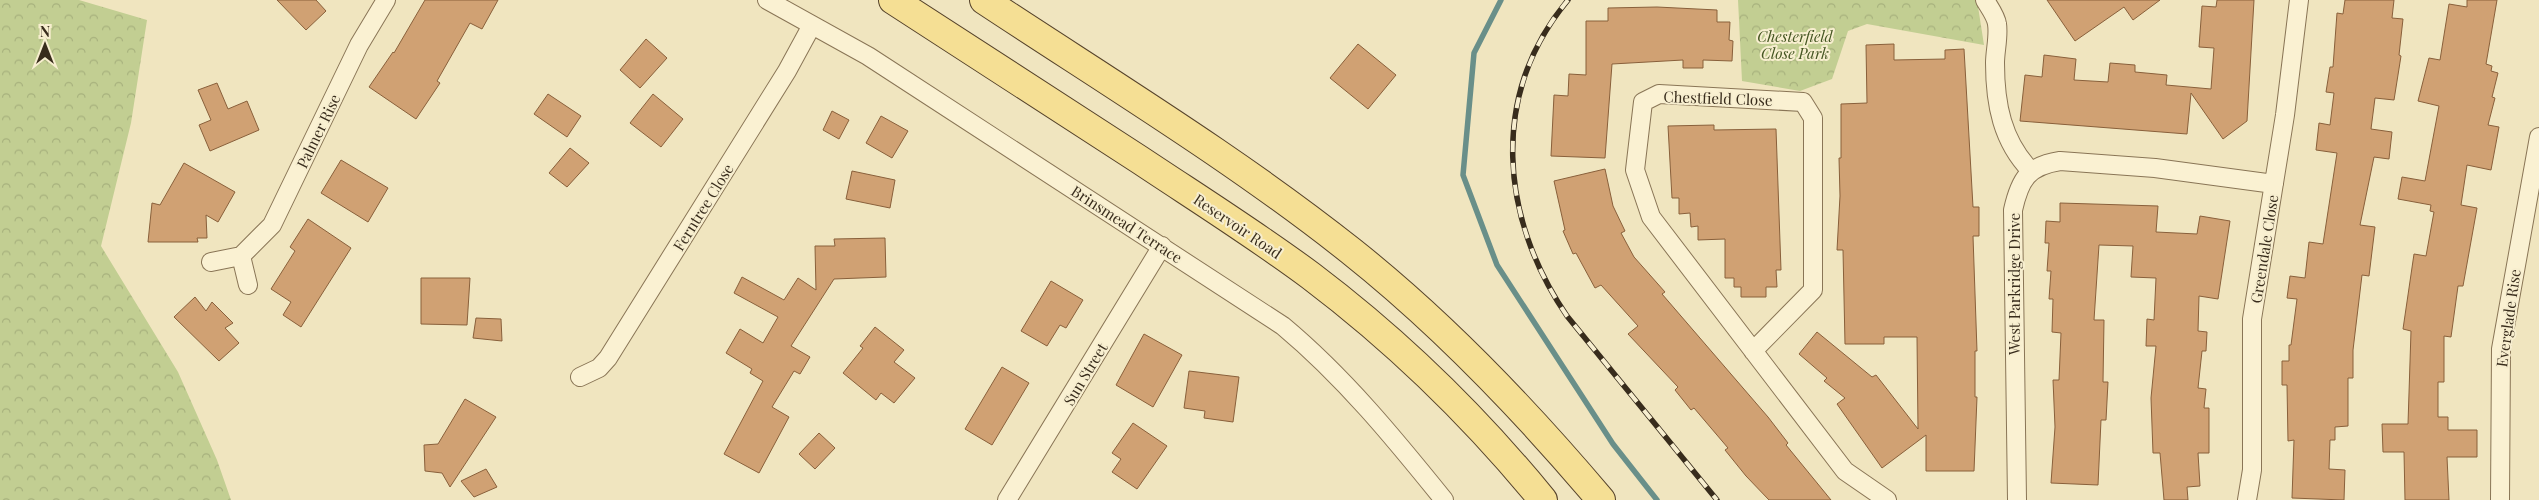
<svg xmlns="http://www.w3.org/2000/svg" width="2539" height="500" font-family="'Playfair Display',serif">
  <defs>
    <pattern id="forest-crowns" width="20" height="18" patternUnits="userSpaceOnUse" patternTransform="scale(1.25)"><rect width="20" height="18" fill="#c2ce92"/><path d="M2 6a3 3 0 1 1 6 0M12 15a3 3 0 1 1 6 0" fill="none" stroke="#a7b17d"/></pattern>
  </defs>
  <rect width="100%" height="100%" fill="#f0e5bf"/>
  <path fill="url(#forest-crowns)" d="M0,0h79l68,20 -16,103 -30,123 77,126 39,88 14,40h-231z
    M1738,0h239l7,45 -117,-21 -19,7 -16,48 -32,12 -58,-10z"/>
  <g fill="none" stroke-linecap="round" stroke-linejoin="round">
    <path stroke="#698f89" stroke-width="5.5" d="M1501,0l-27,53 -11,122 34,90 116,179 44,56"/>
  </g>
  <path fill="#d0a173" stroke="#89603b" d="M277,0h39l10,11 -20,19z
    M425,0h73l-16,29 -12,-6 -33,58 3,2 -24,36 -47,-32 24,-35 1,1z
    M2047,0h113l-27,20 -9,-13 -49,34z
    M2217,0h37l-7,121 -24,18 -32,-46 -4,41 -167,-13 5,-46 17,2 2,-22 32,4 -2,21 34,2 2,-19 25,2v7l32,3 -1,10 45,4 3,-41 -15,-1 3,-41 14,1z
    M2345,0h49l-2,18 11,1 -4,36 2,1 -7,44 -19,-2 -4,31 21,3 -3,27 -15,-2 -14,68 15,2 -6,49 -7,-1 -9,75v28h-5v48l-13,1v13h-5l-1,29 16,1 -1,30 -52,-2 2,-58 -6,1 -1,-56h-5v-24h7v-16h2l6,-46 -10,-1 3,-22 15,2 4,-36 14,2 14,-91 -21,-3 3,-27 11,2 4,-32 -8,-1 4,-25h3l4,-54 6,1z
    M2467,0h30l-11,64 6,2 -1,5 7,2 -6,24 3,1 -7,27 11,2 -8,43 -24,-5 -6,40 16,3 -14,78h-5l-7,51 -7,-1v46h-6v35h10v13h29v27h-30l2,43h-44l-1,-48h-21l-1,-28h26l3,-93 -8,-2 11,-75 12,2 8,-44 -4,-1 1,-6 -33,-6 4,-22 23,4 14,-75 -21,-5 11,-43 11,2 9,-56 18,3z
    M1657,7l60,3v12h13l-1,18 4,1 -1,20 -29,-1v8h-20v-8l-71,4 -7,94 -54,-2 3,-61 14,1 1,-22 17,1v-54h22v-13z
    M646,39l21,19 -27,30 -20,-18z
    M1358,44l38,31 -28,34 -38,-31z
    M1894,44v16l51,-1v-9l19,-1 9,158h6v29h-6l4,115h-2v46h2l-3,74h-48v-36l-44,33 -45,-64 8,-6 -21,-17 3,-3 -28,-24 18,-22 55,45 4,-2 42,54 -1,-92h-33v7h-39l-2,-94h-6l3,-54 -1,-38h2v-54l26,-1 -1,-58z
    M217,83l11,26 19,-8 12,29 -49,21 -11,-26 12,-5 -13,-30z
    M548,94l33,22 -14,21 -33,-23z
    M653,94l30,25 -22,28 -31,-24z
    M832,111l17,9 -10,19 -16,-9z
    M881,116l27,15 -16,27 -26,-15z
    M1714,125v5l62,-1 5,141h-5l1,17h-11v10h-25v-10h-7v-9h-9v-39l-27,1v-14l-7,1 -1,-14 -11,1v-16h-7l-4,-72z
    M570,148l19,15 -22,24 -18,-14z
    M341,160l47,28 -20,34 -47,-29z
    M184,163l51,29 -17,30 -12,-7 1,23h-10l1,4h-50l4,-39 8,2z
    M1605,169l8,37 12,25 -4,2 13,24 31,35 -3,2 106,123 20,26 -2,2 45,55h-62l-23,-24 -21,-26 3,-2 -34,-40 -3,2 -16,-20 3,-3 -50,-53 10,-8 -37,-41 -6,3 -19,-35 -3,1 -10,-23 2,-1 -11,-49z
    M852,171l43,9 -5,28 -44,-9z
    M2060,203l98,3 -2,26 41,2 3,-18 30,5 -12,78 -19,-3 -1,35 9,1 -1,19h-4l-4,37 8,1 -2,19h5v45h-11l2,33 -13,1 1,13h-24l-4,-47h-7l-2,-55 5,-52h-10l1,-27 7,1 2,-42 -25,-1 2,-31 -34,-1 -5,75h10l-1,62h5l-2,38h-5l-3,65 -47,-2 4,-56 -2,-47h6l2,-47 -9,-1 1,-33h-4l2,-28h-4l2,-28h-4l1,-22 14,1z
    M308,219l43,29 -50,79 -18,-12 8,-13 -20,-13 24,-38 -5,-4z
    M885,238l1,39 -52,2 -43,67 19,11 -10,17 -6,-3 -22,36 17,10 -30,56 -35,-19 39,-73 -13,-8 2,-4 -26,-16 14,-24 23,14 15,-26 -44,-24 8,-16 42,23 14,-22 18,12 -1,-44h20l-1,-7z
    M421,278h49l-3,47 -46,-1z
    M1051,281l32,19 -17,28 -6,-3 -13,21 -26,-15z
    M195,297l11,14 6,-9 21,21 -8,5 14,15 -20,18 -45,-44z
    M476,318l25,1 1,22 -29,-3z
    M875,327l29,23 -10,12 21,16 -21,25 -13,-10 -5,7 -33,-27 20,-25 -3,-2z
    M1144,334l38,21 -29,52 -37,-22z
    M1002,367l27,16 -37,62 -27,-16z
    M1189,371l50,6 -6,45 -29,-4 1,-7 -21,-3z
    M465,399l31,18 -46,70 -8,-14 -17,-2 -1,-26 14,-1z
    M1133,423l34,23 -30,43 -25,-17 9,-13 -9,-6z
    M819,433l16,15 -20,21 -16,-15z
    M486,469l11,18 -23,10 -13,-16z"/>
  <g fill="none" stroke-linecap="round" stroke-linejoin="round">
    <defs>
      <path id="minor" d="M767,0l101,56 415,270c61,51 111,112 161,174
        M1985,0c4,7 11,16 12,24 2,12 -2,27 -2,39 0,41 7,78 36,108
        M241,256l31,-31 87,-180 27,-45
        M241,256l7,29
        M211,262l30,-6
        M1753,351l60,-61v-172l-10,-16 -144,-8 -16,8 -8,68 16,47 194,254 42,29
        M580,377l19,-9 9,-10 179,-287 25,-46
        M1007,500l155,-254
        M2017,500l-4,-290c7,-31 15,-44 47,-49l95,7 119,16
        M2247,500l5,-30v-151l33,-204 14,-115
        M2500,500l1,-151 38,-212"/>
      <path id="primary" d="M893,0c83,53 165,107 247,160 57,38 116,75 171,116 86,65 164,141 232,224
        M984,0c124,82 251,159 367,251 92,73 174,159 250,249"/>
    </defs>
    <use href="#minor" stroke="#897556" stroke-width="20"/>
    <use href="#primary" stroke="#56432b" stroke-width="30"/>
    <use href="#minor" stroke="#faf1d2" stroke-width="18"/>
    <use href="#primary" stroke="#f5df94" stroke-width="28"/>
    <defs>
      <path id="rail" d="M1568,0c-79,95 -68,218 -1,316l150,184"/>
    </defs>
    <use href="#rail" stroke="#382c1c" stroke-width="5.5"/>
    <use href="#rail" stroke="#f7eecf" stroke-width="4" stroke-dasharray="11" stroke-linecap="butt"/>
  </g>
  <g text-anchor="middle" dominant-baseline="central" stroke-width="4" stroke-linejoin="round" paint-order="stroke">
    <g font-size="15" font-style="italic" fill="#445521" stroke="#f7eecf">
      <text x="1795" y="36">Chesterfield<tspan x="1795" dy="17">Close Park</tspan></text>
    </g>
    <g font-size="15" fill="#382c1c" stroke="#f7eecf">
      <text transform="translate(1718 98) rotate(2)">Chestfield Close</text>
      <text transform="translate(318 131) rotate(-64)">Palmer Rise</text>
      <text transform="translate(703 207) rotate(-58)">Ferntree Close</text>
      <text transform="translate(1127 224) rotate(33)">Brinsmead Terrace</text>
      <text transform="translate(1238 226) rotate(34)">Reservoir Road</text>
      <text transform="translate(2264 249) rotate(-81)">Greendale Close</text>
      <text transform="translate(2014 284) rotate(-90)">West Parkridge Drive</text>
      <text transform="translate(2508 318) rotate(-82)">Everglade Rise</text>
      <text transform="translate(1085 374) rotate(-59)">Sun Street</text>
    </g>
  </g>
  <g transform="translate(45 45)" stroke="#f7eecf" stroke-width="4" paint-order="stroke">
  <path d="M0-4L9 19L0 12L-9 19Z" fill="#382c1c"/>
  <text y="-8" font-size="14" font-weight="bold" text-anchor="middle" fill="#382c1c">N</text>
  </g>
</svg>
